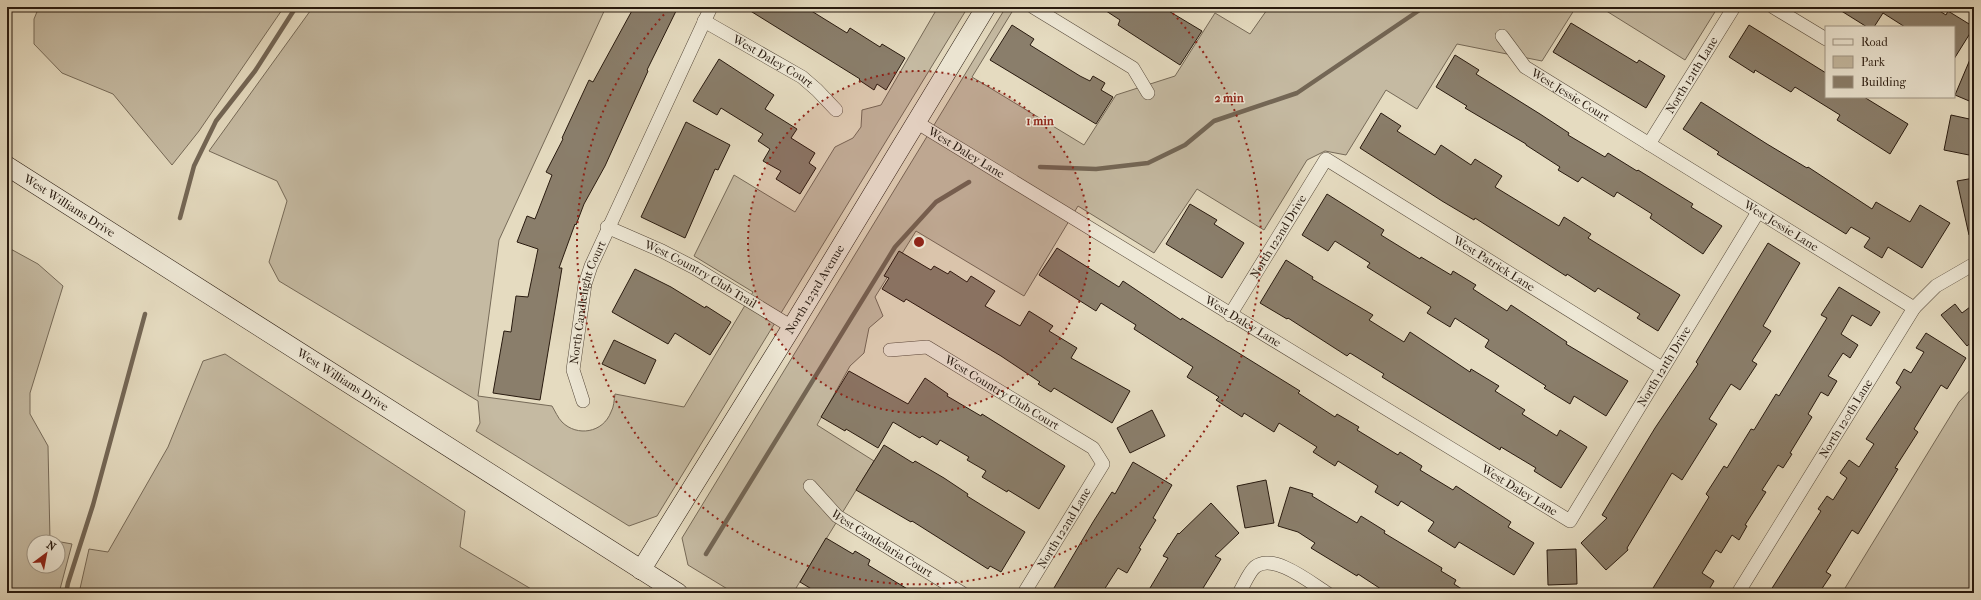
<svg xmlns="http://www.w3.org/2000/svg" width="1981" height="600" font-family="'IM FELL French Canon',serif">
  <rect width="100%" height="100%" fill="#e5dbc0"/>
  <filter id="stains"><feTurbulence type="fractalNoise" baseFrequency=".005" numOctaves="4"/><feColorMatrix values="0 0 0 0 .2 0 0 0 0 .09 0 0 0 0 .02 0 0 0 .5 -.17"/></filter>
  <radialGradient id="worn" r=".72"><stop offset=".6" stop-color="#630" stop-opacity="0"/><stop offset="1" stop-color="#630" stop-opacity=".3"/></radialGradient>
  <path fill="#c5baa2" stroke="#766a58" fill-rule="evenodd" d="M39,7h245l-85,124 -27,34 -59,-71 -51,-21 -28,-29v-25z
    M313,7h293l-107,233 -21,156 74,10c3,5 6,12 10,16 15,15 41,11 49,-10 3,-5 3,-12 4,-18l69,13 69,-115 -59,-36 40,-81 61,37 40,-65 18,-9 8,-11 1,-17 19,-5 57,-98h30l-311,509 -28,10 -153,-95 4,-8 -2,-22 -199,-120 -10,-19 18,-61 -10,-20 -68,-30z
    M1006,7h9l-43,70 112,68 32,-50 59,-19 40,-63 35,21 19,-27h307l-34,54 -85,-17 -40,65 -31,-19 -40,65 -21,-4 -18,9 -43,70 -67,-41 -43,64 -76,-47 -54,90 -108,-65 -41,66 8,19 -14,12 -5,25 -14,13 -33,59 57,36 -81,132h-59l-46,-28 -6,-27z
    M1600,7h118l-33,53z
    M7,247l31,17 25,22 -33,107v21l18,32 2,94 22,4 -13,49h-52zM34,542h24v24h-24z
    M225,354l240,157 -5,36 78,46h-459l10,-44 19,3 60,-105 35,-86z
    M1974,386v207h-132l117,-191z"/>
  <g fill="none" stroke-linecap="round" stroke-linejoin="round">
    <path stroke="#736655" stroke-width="4.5" d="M1040,167l56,2 52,-6 37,-18 29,-24 83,-28 127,-86
      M180,218l14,-52 22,-45 39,-50 41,-64
      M706,554l189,-307 41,-45 33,-20
      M66,593l2,-10 25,-78 52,-191"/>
  </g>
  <path fill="#8a7e6b" stroke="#281a0f" d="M634,7h44l-31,63 1,1 -43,95 -21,38 -8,21 -1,-1 -16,44h3l-22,132 -47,-7 11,-62 7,1 5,-36 12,1 10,-48 -21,-7 10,-26 8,3 17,-44 -6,-3 17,-33 -1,-1 27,-58 4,2z
    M744,7h61l42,26 3,-5 30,19 2,-3 23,14 -19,32 -9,-6 -3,6 -15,-10 1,-1z
    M1100,7h62l40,24 -22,34 -62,-40 2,-5z
    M1835,7h98l13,8 2,-4 26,16 -20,32v-32h-49l-22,-14 -9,14h-7z
    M1571,23l66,40 2,-3 26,16 -19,32 -93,-56z
    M1012,25l22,14 -4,6 50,31 10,5 3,-5 12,7 -4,7 12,7 -17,27 -106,-64z
    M1749,25l77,48v24h38l44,27 -18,30 -53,-34 3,-5 -45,-28 -4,5 -36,-22 -1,3 -25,-16z
    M1974,50v53l-19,-8z
    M1455,55l24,15 -3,4 64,40 29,19 -1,2 37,22 3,-4 29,18 1,-1 55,34 -2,3 31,19 -19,28 -53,-36 2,-4 -35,-22 -3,5 -32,-20 -4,5 -20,-12 2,-3 -34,-22v-1l-61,-36 2,-2 -31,-19z
    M719,59l55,36 -9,14 32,20 -6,9 24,15 -6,10 7,5 -16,26 -24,-15 5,-8 -18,-10 7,-12 -12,-8 5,-7 -42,-26 -4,7 -24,-14z
    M1701,102l66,42 40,24 1,-1 64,42 4,-7 34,20 10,-17 30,18 -28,45 -34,-21 -6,11 -18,-11 6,-9 -19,-11 -5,7 -129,-80 2,-2 -36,-23z
    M1381,113l20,13 -4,5 38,24 6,-10 30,20 4,-6 27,17 -7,11 64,39 5,-9 27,17 -3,4 92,57 -22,36 -21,-13 3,-4 -42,-26 -3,4 -28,-18 -1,2 -91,-58 -1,2 -32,-19 -82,-53z
    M1951,115l23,5v36l-30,-6z
    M686,122l44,23 -12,25 -3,-1 -30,69 -44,-21z
    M1974,178v57h-5l-12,-54z
    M1327,194l57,36 -3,5 39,24 1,-2 30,18 2,-4 23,14 -3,4 34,22 4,-6 56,37 -1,2 62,37 -22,35 -32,-20 -4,8 -26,-16 2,-2 -61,-39 4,-7 -34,-22 -5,9 -23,-14 4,-6 -64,-40 3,-4 -35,-22 -7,10 -26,-16z
    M1190,204l27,16 -3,4 30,19 -22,35 -56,-34z
    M1768,243l32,20 -37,63 8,5 -19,30 5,3 -17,26 -9,-6 -22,35 8,5 -35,56 -10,-7 -45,75 1,2 -22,20 -25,-27 26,-25 -5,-3 53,-87 43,-64 -2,-2z
    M1057,248l62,39 4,-6 58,39 1,-2 118,73 -2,2 37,24 2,-3 22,13 -2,3 41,25 2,-3 22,14 -2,4 33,20 3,-4 55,36 -3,5 26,16 -20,32 -55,-33 -4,6 -27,-17 6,-9 -33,-21 -3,5 -23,-14 3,-6 -40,-25 -3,5 -22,-14 4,-5 -38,-24 -5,9 -30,-19 -2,4 -26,-17 3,-3 -32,-20 6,-10 -59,-38 2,-4 -35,-22 -5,8 -57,-36z
    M899,251l32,19 3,-4 14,8 2,-3 17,11 4,-6 24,15 -10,15 35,20 9,-15 24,15 -4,5 28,17 -6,10 59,33 -18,32 -58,-35 -3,4 -13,-8 2,-2 -39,-26 -95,-57 -2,3 -22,-13 7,-11 -5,-2z
    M1286,260l27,17 -1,2 61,36 -4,5 35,22 6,-10 60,40 1,-3 28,17 -4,5 30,19 -3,4 35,22 3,-6 27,17 -26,41 -27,-17 2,-3 -35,-21 -1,3 -92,-57 -26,-16 2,-3 -34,-21 -3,3 -59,-38 -1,1 -27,-16z
    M635,269l36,18 34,21 1,-2 25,16 -21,33 -35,-22 -7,11 -56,-32z
    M1839,287l41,25 -9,14 -19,-11 -11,19 17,11 -8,13 -7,-5 -15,23 9,5 -9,15 -7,-4 -13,22 4,3 -22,36 2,1 -9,14 -5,-3 -16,25 4,2 -21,33 2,1 -8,14 -7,-5 -11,18 -5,-3 -14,23 12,8 -7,12h-57l59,-96 -3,-3 18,-28 3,2 24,-39 3,1 22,-36 3,2 48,-78 -6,-3z
    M1955,304l7,9 12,-9v36l-7,6 -26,-31z
    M1926,333l40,25 -19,31 -6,-4 -27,44 4,3 -23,36 3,1 -40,65 -6,-4 -26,42 5,3 -12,18h-50l52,-82 -3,-2 9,-13 6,4 14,-22 -7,-5 9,-13 10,7 15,-23 -8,-5 35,-52 -5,-4 8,-14 7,4 13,-21 -8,-4z
    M614,340l42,20 -11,24 -43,-20z
    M849,371l59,33 17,-26 23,16 -1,2 34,20 1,-2 83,52 -26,43 -31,-19 -1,2 -25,-15 4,-6 -19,-11 2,-3 -29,-17 -3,5 -15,-9 -2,2 -2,-1 -25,-15 -15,26 -32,-19 -1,2 -24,-14z
    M1152,410l13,26 -35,17 -13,-25z
    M884,445l29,18 2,-2 29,17 24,16 -1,2 58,36 -24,40 -11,-6 -2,3 -76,-48 -1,1 -55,-32z
    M1133,462l39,23 -19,33 3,2 -17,28 2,1 -14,24 -9,-5 -16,25h-51l42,-71 19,-30 3,2z
    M1266,480l8,43 -29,5 -8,-42z
    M1290,487l23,7 -1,2 45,27 4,-7 24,15 -1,2 58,35 -1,3 15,9 -2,4 14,9h-81l-29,-19 -1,2 -46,-28 4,-5 -17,-11 -20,-6z
    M1211,503l28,30 -24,23 6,3 -21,34h-53l21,-35 -5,-2 15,-23 1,1z
    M826,538l27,16 2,-3 15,9 -2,5 46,28h-96l-18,-11z
    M1576,549l1,35 -29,1 -1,-35z"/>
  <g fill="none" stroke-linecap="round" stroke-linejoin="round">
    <defs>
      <g id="street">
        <path d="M1033,7l100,61 15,25"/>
        <path d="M1773,7l53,32"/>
        <path id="s1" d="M704,21l98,56 15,13 19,20"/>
        <path id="s2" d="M1502,36l23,31 389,241"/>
        <path id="s3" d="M916,122l654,399 188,-309"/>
        <path id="s4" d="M1649,144l85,-137"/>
        <path id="s5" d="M607,227l55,24 33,17 97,59"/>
        <path id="s6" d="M1230,315l96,-156 336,209"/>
        <path id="s7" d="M890,350l37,-3 166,101 10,16 -79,129"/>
        <path id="s8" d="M583,401l-10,-31 12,-86 6,-18 120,-259"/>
        <path id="s9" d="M810,486l27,30 125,77"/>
        <path d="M1239,593c5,-8 10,-21 16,-26 18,-15 56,16 72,26"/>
        <path id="s10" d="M1738,593l176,-285 22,-22 38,-22"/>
      </g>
      <g id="secondary">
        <path id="s11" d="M7,166l671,427"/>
        <path id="s12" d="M641,570l151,-243 194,-320"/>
      </g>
    </defs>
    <use href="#street" stroke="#574a3b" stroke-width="14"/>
    <use href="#secondary" stroke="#281a0f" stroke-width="20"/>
    <use href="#street" stroke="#eee8d6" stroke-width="13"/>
    <use href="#secondary" stroke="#eee8d6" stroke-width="19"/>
  </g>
  <circle cx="919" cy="242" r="171" fill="#8f2418" fill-opacity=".12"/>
  <g fill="none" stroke="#8f2418" stroke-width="2" stroke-dasharray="2 4">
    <circle cx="919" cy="242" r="171"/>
    <path d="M1169 9A342 342 0 1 1 669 9"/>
  </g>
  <g text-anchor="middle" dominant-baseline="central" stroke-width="3" stroke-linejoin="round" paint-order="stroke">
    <g font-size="12" fill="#281a0f" stroke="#eee8d6">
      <text stroke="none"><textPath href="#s1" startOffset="80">West Daley Court</textPath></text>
      <text stroke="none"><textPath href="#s4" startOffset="81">North 121th Lane</textPath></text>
      <text stroke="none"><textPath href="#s2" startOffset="92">West Jessie Court</textPath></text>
      <text stroke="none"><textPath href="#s3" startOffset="59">West Daley Lane</textPath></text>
      <text stroke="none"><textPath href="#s11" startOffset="74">West Williams Drive</textPath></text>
      <text stroke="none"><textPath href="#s2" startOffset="340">West Jessie Lane</textPath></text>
      <text stroke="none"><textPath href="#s6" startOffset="92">North 122nd Drive</textPath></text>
      <text stroke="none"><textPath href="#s6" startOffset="381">West Patrick Lane</textPath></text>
      <text stroke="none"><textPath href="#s5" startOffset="105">West Country Club Trail</textPath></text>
      <text stroke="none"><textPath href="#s12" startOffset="330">North 123rd Avenue</textPath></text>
      <text stroke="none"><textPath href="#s8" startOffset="102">North Candlelight Court</textPath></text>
      <text stroke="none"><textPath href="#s3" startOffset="383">West Daley Lane</textPath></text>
      <text stroke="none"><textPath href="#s3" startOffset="947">North 121th Drive</textPath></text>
      <text stroke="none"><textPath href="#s11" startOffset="398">West Williams Drive</textPath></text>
      <text stroke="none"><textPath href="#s7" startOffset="125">West Country Club Court</textPath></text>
      <text stroke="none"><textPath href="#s10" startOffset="205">North 120th Lane</textPath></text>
      <text stroke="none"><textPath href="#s3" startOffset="707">West Daley Lane</textPath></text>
      <text transform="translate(1064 528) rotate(-59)">North 122nd Lane</text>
      <text stroke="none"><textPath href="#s9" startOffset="93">West Candelaria Court</textPath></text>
    </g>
  </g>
  <circle cx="919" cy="242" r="6" fill="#8f2418" stroke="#eee8d6" stroke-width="2"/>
  <g font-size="12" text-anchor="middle" font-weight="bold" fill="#8f2418" stroke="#eee8d6" stroke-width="3" stroke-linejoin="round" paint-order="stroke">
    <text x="1229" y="102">2 min</text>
    <text x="1040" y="125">1 min</text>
  </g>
  <rect width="1981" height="600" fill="none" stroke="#e5dbc0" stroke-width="24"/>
  <rect x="8" y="8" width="1965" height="584" fill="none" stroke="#281a0f" stroke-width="2"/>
  <rect x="12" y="12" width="1957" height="576" fill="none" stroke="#281a0f"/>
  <rect x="1825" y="26" width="130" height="72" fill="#eee8d6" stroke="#9f9686"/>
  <rect x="1833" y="39" width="20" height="6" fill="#eee8d6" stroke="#9f9686"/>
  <text x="1861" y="46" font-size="12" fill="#281a0f">Road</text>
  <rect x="1833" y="56" width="20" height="12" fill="#c5baa2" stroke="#9f9686"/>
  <text x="1861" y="66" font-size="12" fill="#281a0f">Park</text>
  <rect x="1833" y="76" width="20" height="12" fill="#8a7e6b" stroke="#9f9686"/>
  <text x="1861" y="86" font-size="12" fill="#281a0f">Building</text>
  <g transform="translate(46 554) rotate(32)"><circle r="19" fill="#eee8d6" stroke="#9f9686"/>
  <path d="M0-3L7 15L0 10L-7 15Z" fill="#8f2418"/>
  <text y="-6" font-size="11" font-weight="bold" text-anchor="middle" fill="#281a0f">N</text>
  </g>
  <rect width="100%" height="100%" filter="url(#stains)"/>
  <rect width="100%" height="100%" fill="url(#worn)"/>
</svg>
